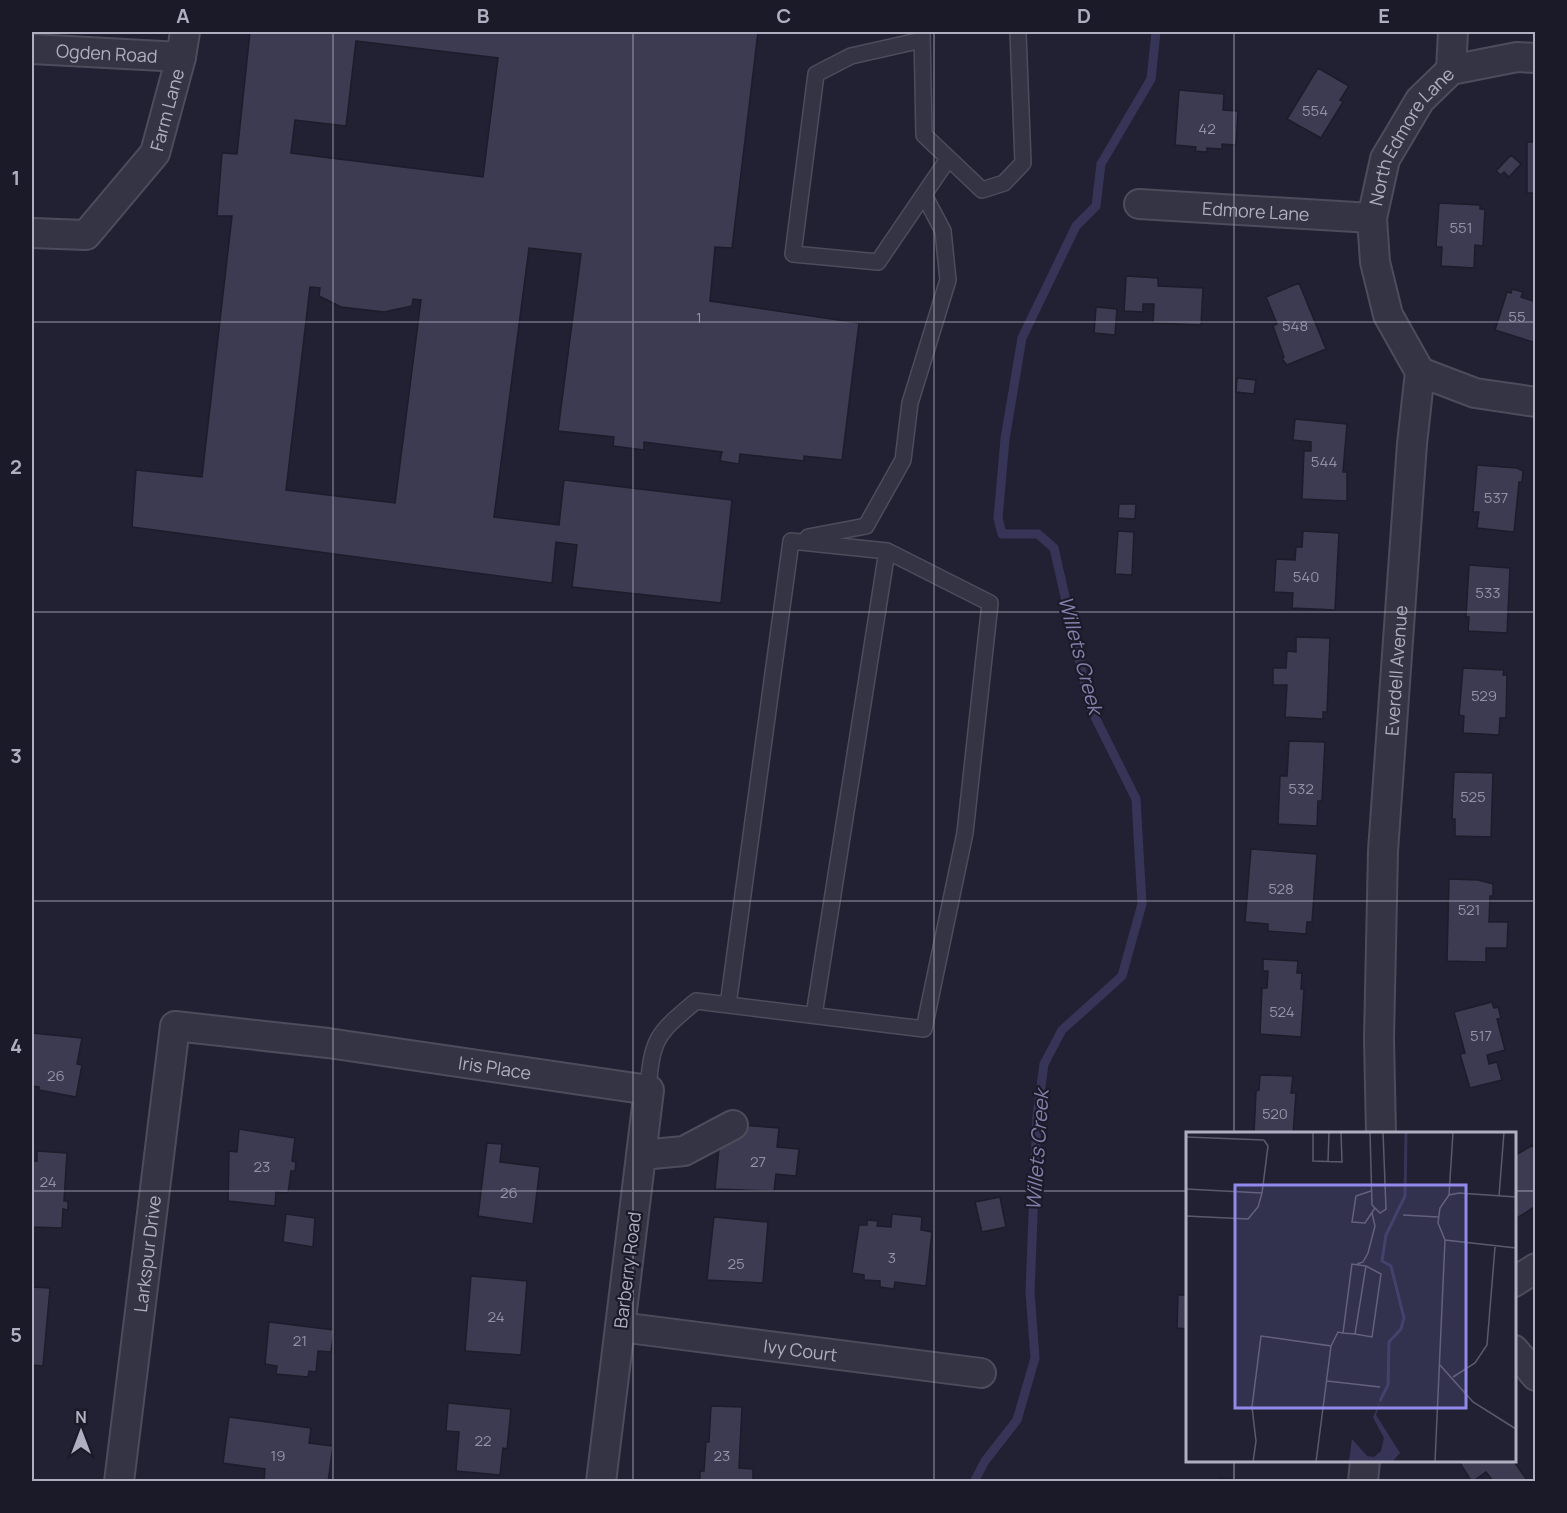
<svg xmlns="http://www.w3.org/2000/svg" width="1567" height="1513" font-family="Manrope,sans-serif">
  <rect width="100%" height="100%" fill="#222133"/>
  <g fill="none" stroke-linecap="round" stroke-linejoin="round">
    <path stroke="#373557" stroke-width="9" d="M974,1482l11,-21 32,-41 18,-62 -5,-66 7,-176 7,-52 18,-34 60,-54 20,-72 -6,-105 -46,-92 -36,-159 -16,-14h-36l-4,-16 7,-79 17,-101 54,-112 20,-20 5,-42 50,-85 5,-47"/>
  </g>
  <path fill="#3c3b51" stroke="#1d1c2b" stroke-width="1.5" fill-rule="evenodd" d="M250,32h508l-26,216 -17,-1 -5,54 149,22 -17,137 -38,-4v5l-64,-7 -1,10 -19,-3 2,-9 -78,-10v8l-31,-4 1,-9 -56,-6 23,-177 -52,-6 -35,269 65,8 5,-45 168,20 -11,103 -149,-16 5,-42 -21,-3 -4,41 -420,-56 4,-57 66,7 30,-261h-15l5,-63 15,1zM356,41l142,17 -15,119 -192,-24 4,-33 51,6zM310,287l10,1 -1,8 22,11 43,5 28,-6 1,-7 8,1 -26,203 -109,-13z
    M1318,68l31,18 -9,14 3,2 -22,36 -34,-19z
    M1179,90l45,4 -1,16 15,1 -2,34 -14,-1v5l-15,-1v4l-12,-1 1,-4 -21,-2z
    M1527,142h9v51h-9z
    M1511,155l10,9 -12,13 -5,-5 -3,3 -5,-4z
    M1439,203l41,2v4h5l-2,37 -8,-1 -1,23 -33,-2 1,-19h-6z
    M1126,276l32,2v8l45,2 -2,37 -48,-2 1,-19h-11v8l-19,-1z
    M1299,283l27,66 -39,16 -5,-6 2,-2 -11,-31 4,-2 -11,-27z
    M1512,289l11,3 -2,5 15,5v41l-41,-13 12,-38 4,1z
    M1096,307l21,2 -2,26 -21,-2z
    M1237,378l19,2 -2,14 -18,-2z
    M1295,419l52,5 -4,48h4v29l-45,-2 2,-48h7v-9l-18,-2z
    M1477,465l40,3 6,3 -1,11h-3l-5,50 -37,-4 2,-16h-6z
    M1119,504h17l-1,15 -17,-1z
    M1118,531l16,1 -2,43 -17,-1z
    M1303,531l36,2 -4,77 -43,-2 1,-15 -19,-1 2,-33 19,1 1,-13h6z
    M1469,565l41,3 -3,65 -39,-2 1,-14h-3z
    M1296,637l34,1 -3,74h-4v7l-38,-2 2,-32h-14v-17h13l1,-17 9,1z
    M1463,668l41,2 -1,5h4l-1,43h-6l-1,17 -36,-2 1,-17 -5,-1z
    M1289,741l36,1 -3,59h-4l-1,25 -39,-2 2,-48h7z
    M1454,772l39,1 -2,64 -36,-1v-17h-3z
    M1251,849l66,5 -5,68h-5l-1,12 -38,-3v-7l-23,-2z
    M1449,879l29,1 15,4v12h-3l-1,26h19l-1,26h-21v14l-39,-1z
    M1263,959l35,2 -1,12h5l-1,16h3l-3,48 -41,-3 2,-46h5l1,-17h-5z
    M1492,1002l2,6 4,-1 3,11 -4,1 8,31 -18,5 2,9 8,-2 5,18 -32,8 -10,-34 5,-1 -11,-41z
    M32,1033l50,5 -5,26 5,1 -6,32 -37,-7v-3l-7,-1z
    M1260,1075l33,1 -2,17h5l-3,41h-39l2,-43 3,-1z
    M727,1124l52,4 -2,19 22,2 -3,27 -20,-2 -2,17 -59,-2 5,-52z
    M239,1129l56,9 -3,23 4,1 -1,9h-4l-3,22 -12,-1 -1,14 -47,-5 1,-50 8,1z
    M487,1143l15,1 -2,18 40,5 -7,57 -55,-8z
    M1533,1145l3,4v57l-22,14v-64z
    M37,1151l30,2 -3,48h4v9l-5,-1 -1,19 -30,-1v-66h5z
    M1000,1197l6,30 -24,5 -7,-30z
    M286,1214l29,4 -2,29 -30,-5z
    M892,1214l30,3 -1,13 11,2 -6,54 -31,-4 -1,7 -14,-2v-6l-16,-1v-5l-12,-2 7,-48h8v-5l11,1 -1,5 14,1z
    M714,1217l54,5 -5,61 -56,-3z
    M471,1276l56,5 -6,74 -56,-4z
    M32,1287l18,1 -7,78 -11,-1z
    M1178,1295h10v34l-11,-1z
    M269,1322l65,8 -3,22 -13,-1 -2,21 -7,-1 -1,6 -32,-3 1,-8 -12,-2z
    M448,1403l63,6 -4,40 -4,-1 -3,27 -44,-4 3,-39 -13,-1z
    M711,1406l31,1 -3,61 14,1v13h-53v-11h4l2,-29h3z
    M229,1417l82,11 -2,15 24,3 -5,36h-64l1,-13 -42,-6z
    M1458,1460h55l14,20 -33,2 -8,-10 -14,10z
    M1219,1478l46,4h-46z"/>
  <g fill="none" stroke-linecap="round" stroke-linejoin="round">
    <defs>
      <path id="lane" d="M922,32l2,103 58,55 22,-7 19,-20 -5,-131
        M922,40l-71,16 -35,18 -23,180 85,8 70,-103
        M808,537l58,-11 37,-66 7,-57 38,-123 -5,-49 -19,-36
        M814,1015l73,-464
        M648,1090c4,-53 9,-56 48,-89 76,9 152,18 228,28l41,-196 25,-230 -103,-52 -96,-10 -63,464"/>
      <g id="street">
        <path id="s1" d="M32,49l149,8"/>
        <path d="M1451,70l2,-38"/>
        <path id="s2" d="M1139,204l233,14"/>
        <path id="s3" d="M32,233l54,2 69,-82 26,-96 4,-25"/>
        <path d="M1420,372l55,21 61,9"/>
        <path id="s4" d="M1381,1134l-2,-96 4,-187 29,-407 8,-72 -32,-57 -13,-53 -3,-44 13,-59 35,-59 31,-30 66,-13 19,1"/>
        <path d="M641,1155l43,-4 49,-26"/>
        <path d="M1514,1282l22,-14"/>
        <path id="s5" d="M620,1327l361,46"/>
        <path d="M1514,1350l22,26"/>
        <path id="s6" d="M119,1482l56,-456 153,17 321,47 -48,392"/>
        <path d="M1363,1482l2,-22"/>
      </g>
    </defs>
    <use href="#lane" stroke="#4d4c5c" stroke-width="18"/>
    <use href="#street" stroke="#4d4c5c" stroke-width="32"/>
    <use href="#lane" stroke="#353444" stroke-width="15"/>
    <use href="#street" stroke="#353444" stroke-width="28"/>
  </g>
  <path fill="none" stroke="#b0afc1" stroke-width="1.5" stroke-opacity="0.55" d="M333,32v1450M633,32v1450M934,32v1450M1234,32v1102M32,322h1504M32,612h1504M32,901h1504M32,1191h1156M1514,1191h22M1234,1460v22"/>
  <g text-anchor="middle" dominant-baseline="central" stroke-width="4.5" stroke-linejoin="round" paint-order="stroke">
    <g font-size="15" fill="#9392a5">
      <text x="1315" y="110">554</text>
      <text x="1207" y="128">42</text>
      <text x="1461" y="227">551</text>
      <text x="1517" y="316">55</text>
      <text x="699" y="317">1</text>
      <text x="1295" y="325">548</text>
      <text x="1324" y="461">544</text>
      <text x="1496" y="497">537</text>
      <text x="1306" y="576">540</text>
      <text x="1488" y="592">533</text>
      <text x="1484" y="695">529</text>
      <text x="1301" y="788">532</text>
      <text x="1473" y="796">525</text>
      <text x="1281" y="888">528</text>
      <text x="1469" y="909">521</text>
      <text x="1282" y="1011">524</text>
      <text x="1481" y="1035">517</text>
      <text x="56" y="1075">26</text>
      <text x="1275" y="1113">520</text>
      <text x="758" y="1161">27</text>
      <text x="262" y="1166">23</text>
      <text x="48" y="1181">24</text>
      <text x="509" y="1192">26</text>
      <text x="892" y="1257">3</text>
      <text x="736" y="1263">25</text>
      <text x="496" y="1316">24</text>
      <text x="300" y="1340">21</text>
      <text x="483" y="1440">22</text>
      <text x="278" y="1455">19</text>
      <text x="722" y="1455">23</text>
    </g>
    <g font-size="18" fill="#b0afc1" stroke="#1b1a29">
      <text stroke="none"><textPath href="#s1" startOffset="75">Ogden Road</textPath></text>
      <text stroke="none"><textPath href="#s3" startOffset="206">Farm Lane</textPath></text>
      <text stroke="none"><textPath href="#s4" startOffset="1020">North Edmore Lane</textPath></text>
      <text stroke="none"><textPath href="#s2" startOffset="117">Edmore Lane</textPath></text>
      <text stroke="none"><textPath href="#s4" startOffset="464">Everdell Avenue</textPath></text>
      <text stroke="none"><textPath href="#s6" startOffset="782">Iris Place</textPath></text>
      <text stroke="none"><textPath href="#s6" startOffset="230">Larkspur Drive</textPath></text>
      <text transform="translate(627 1270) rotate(-83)">Barberry Road</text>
      <text stroke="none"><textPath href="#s5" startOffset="182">Ivy Court</textPath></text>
    </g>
    <g font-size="20" font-style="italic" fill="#8381ac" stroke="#1b1a29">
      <text transform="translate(1081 655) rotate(75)">Willets Creek</text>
      <text transform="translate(1037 1150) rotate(-86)">Willets Creek</text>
    </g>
  </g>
  <g transform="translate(1186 1132)">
    <rect width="330" height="330" fill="#222133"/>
    <path d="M195,268l-5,15 24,38 -8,9 -43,-1 3,-22 15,17 7,1 7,-6 3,-13 -11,-21z" fill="#373557"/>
    <path fill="none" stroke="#373557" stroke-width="3" d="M194,269l8,-16 1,-43 12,-13 3,-11 -13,-52 -9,-5 4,-26 19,-39 1,-64"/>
    <path fill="none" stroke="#5b5a6c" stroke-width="1.5" d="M127,0v29l29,1 -1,-30M184,0l2,73 8,8 6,-4 -3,-77M0,5l78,3M142,30l1,-30M0,57l76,4M185,59l-15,5 -4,26 13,1 10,-15M263,63l4,-63M313,64l5,-64M217,83l35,2M0,84l62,3 10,-12 4,-14 6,-47 -4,-6M259,108l71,8M171,132l6,-2 5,-9 7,-27 -3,-13M169,202l11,-68M145,214l7,-14 5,1 12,1 17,3 9,-63 -15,-8 -14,-2 -9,69M253,232l34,38 43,27M267,245l22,-14 12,-18 8,-98M141,249l53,6M67,330l3,-21 -4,-34 9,-71 70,10 -15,116M249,330l10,-222 -7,-17 2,-15 9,-13 10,-2 57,4"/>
    <path fill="#928aeb" fill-opacity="0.15" stroke="#928aeb" stroke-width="3" d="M49,53h231v223h-231z"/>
    <rect width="330" height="330" fill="none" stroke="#b0afc1" stroke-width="3"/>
  </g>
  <rect width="1567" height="1513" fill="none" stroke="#1b1a29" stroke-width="66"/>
  <g transform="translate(81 1432)" stroke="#1b1a29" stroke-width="4.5" paint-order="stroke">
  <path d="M0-4.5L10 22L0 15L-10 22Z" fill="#b0afc1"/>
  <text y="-9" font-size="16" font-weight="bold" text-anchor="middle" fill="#b0afc1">N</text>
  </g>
  <rect x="33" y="33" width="1501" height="1447" fill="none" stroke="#b0afc1" stroke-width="2"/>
  <g font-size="20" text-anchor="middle" font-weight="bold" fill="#b0afc1">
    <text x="183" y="23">A</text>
    <text x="483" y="23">B</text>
    <text x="784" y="23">C</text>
    <text x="1084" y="23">D</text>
    <text x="1384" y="23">E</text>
    <text x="16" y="185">1</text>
    <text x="16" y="474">2</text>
    <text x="16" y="763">3</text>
    <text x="16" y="1053">4</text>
    <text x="16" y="1342">5</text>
  </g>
</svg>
